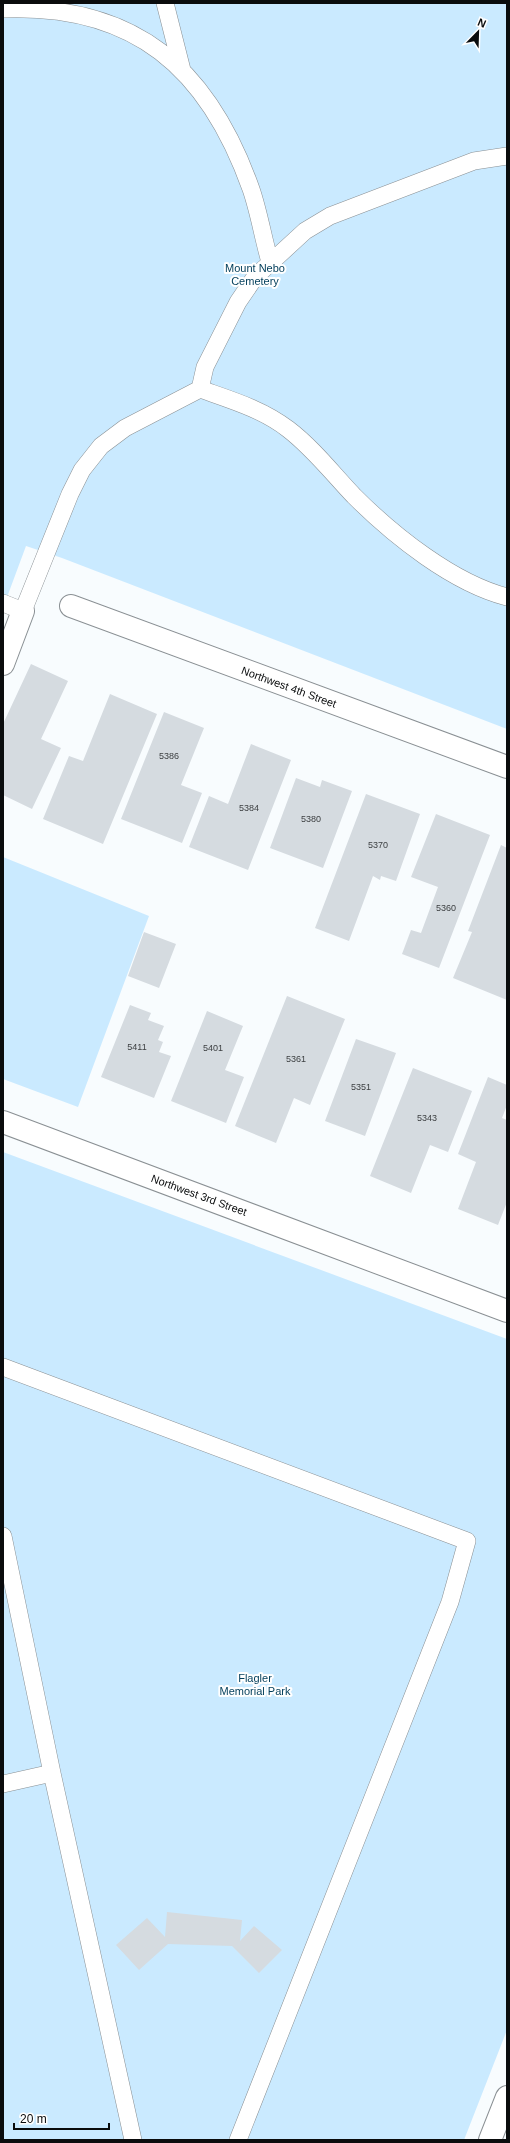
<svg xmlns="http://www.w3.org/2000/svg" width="510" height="2143" font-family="Arial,sans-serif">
  <rect width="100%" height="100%" fill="#f8fcfe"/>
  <path fill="#caeaff" d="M3,3h504v726l-445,-171 -36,-12 -23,62z
    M3,857l146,59 -71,191 -75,-28z
    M3,1152l504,187v691l-43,110h-461z"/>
  <path fill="#d5dbe0" d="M31,664l37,17 -27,58 20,9 -29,61 -29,-14v-71z
    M110,694l47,20 -54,130 -60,-25 26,-63 14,5z
    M164,712l40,16 -23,57 21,8 -20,50 -61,-24z
    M251,744l40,16 -43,110 -59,-23 20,-51 19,8z
    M296,778l24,9 2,-7 30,11 -29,77 -53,-20z
    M366,794l54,20 -24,67 -15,-5 -1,4 -7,-4 -24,65 -34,-13z
    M436,814l54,21 -51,133 -37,-14 9,-24 10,3 17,-46 -27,-10z
    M501,845l6,3v152l-54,-22 19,-46 -4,-1z
    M144,932l32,12 -17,44 -31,-12z
    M287,996l58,23 -35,86 -16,-7 -18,45 -41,-17z
    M130,1005l21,8 -3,7 16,6 -6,14 5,2 -4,10 12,4 -17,42 -53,-21z
    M207,1011l36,15 -18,44 19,7 -18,46 -55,-22z
    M356,1039l40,14 -31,83 -40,-15z
    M413,1068l59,23 -24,61 -18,-7 -19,48 -41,-17z
    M488,1077l19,8v20l-5,13 5,2v82l-9,23 -40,-16 18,-47 -18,-8z
    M167,1912l75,8 -2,21 14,-15 28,24 -23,23 -27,-27 -64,-2 -29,26 -23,-25 31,-27 18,19z"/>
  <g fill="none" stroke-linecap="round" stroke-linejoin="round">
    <defs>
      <path id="lane" d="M165,3l17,67
        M3,9c132,-5 205,59 248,180 8,23 12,49 19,73
        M507,156l-33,5 -144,55 -25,15 -50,46 -17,25 -33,65 -5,22c31,11 62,20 88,40 25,19 45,45 66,67 40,40 99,87 153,101
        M3,603l20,8 47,-117 12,-24 19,-24 24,-18 75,-39
        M3,1367l464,174 -17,61 -212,538
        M3,1536l49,237 81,367
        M3,1784l49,-11"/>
      <path id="street" d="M71,606l436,161
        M3,664l20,-53
        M3,1122l504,189
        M490,2140l17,-43"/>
    </defs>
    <use href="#lane" stroke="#8a9094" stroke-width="18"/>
    <use href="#street" stroke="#8a9094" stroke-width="24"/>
    <use href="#lane" stroke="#fff" stroke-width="17"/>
    <use href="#street" stroke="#fff" stroke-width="22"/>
  </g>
  <g text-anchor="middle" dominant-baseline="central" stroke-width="4" stroke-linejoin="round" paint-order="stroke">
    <g font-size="9" fill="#3d4042">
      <text x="169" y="756">5386</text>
      <text x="249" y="808">5384</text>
      <text x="311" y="819">5380</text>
      <text x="378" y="845">5370</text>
      <text x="446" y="908">5360</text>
      <text x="137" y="1047">5411</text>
      <text x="213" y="1048">5401</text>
      <text x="296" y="1059">5361</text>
      <text x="361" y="1087">5351</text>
      <text x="427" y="1118">5343</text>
    </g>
    <g font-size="11" fill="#003d5a" stroke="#fff">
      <text x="255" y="268">Mount Nebo<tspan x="255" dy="13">Cemetery</tspan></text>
      <text x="255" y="1678">Flagler<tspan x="255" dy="13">Memorial Park</tspan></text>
    </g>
    <g font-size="11" fill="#0a0c0d" stroke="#fff">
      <text transform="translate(289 687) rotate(20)">Northwest 4th Street</text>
      <text transform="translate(199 1195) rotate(20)">Northwest 3rd Street</text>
    </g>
  </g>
  <rect width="510" height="2143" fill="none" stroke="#0a0c0d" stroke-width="8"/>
  <g transform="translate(478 32) rotate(23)" stroke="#ffffff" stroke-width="3" paint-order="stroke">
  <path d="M0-3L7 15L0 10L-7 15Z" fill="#0a0c0d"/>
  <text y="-6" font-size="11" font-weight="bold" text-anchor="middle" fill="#0a0c0d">N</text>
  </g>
  <path d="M14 2123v6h95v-6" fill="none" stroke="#0a0c0d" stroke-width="2"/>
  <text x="20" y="2123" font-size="12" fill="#0a0c0d" stroke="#ffffff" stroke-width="3" paint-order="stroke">20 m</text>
</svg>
